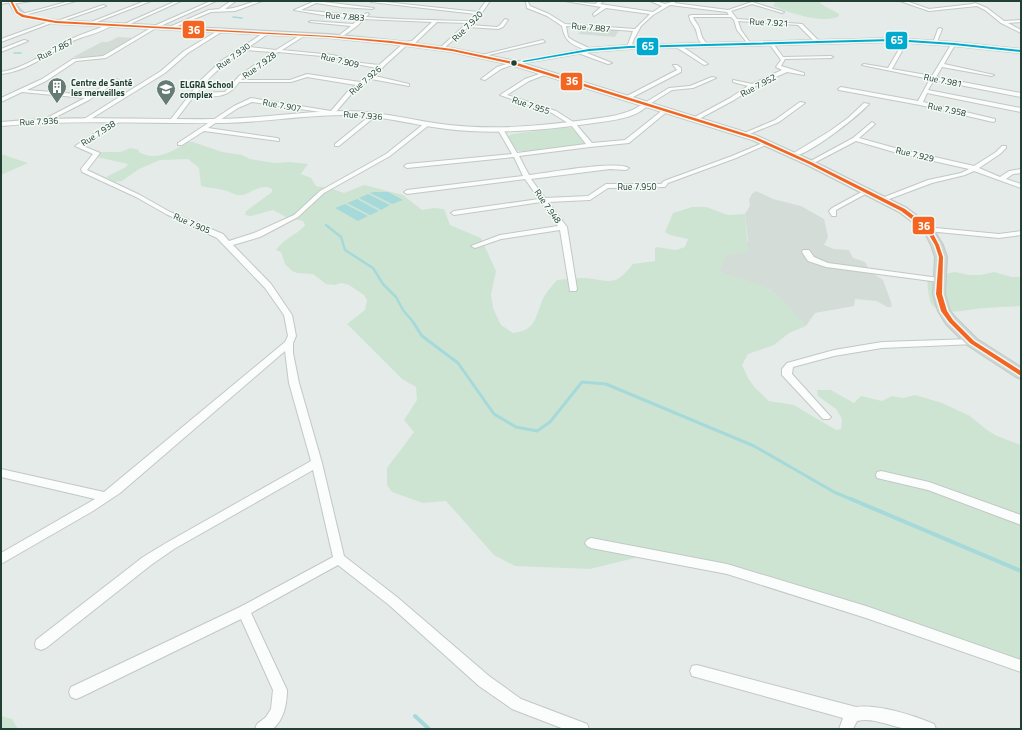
<svg xmlns="http://www.w3.org/2000/svg" width="1022" height="730" font-family="'Titillium Web',sans-serif">
  <rect width="100%" height="100%" fill="#e5ebe8"/>
  <path fill="#d3dcd7" d="M586,27l33,3 -4,7 -37,-3z
    M118,37l16,1 -35,20 -26,-1 29,-15h6z
    M756,191l17,8 28,7 23,13 4,18 -4,8 10,4 15,1 4,8 12,4 5,9 13,9 8,22 1,5h-5l-10,-6 -22,-2 -1,7 -39,7 -9,13 -15,-14 -8,-12 -13,-10 -51,-18 7,-18 22,-13 -3,-27 5,-8 -1,-6 3,-6z"/>
  <path fill="#cee4d3" d="M776,1h44l1,3 18,10v2c-15,9 -51,-4 -66,-10z
    M567,127l9,2 11,13 -5,4 -58,6 -12,-3 -6,-10 2,-3 4,-2z
    M187,142h6l29,10 20,3 8,4 25,4 15,-1 18,2 -7,10 10,4 5,8 17,3 11,4 20,-8 39,10 19,15 12,-2 10,1 6,16 31,13 15,33 -5,24 2,13 8,17 12,8c23,-3 22,-15 29,-32 3,-8 10,-15 15,-21 9,-1 19,-2 29,-2 25,3 29,9 47,-14l22,-3v-13l2,-1 19,3 9,-3 3,-8 -18,-4 -5,-3 8,-19 19,-6h14l22,8 17,-1 3,38 -22,3 -7,17c21,7 49,12 65,29 7,8 14,17 22,25l-17,7 -15,12 -26,9 -6,11 6,13 7,10 14,13 25,4 42,25 5,-1 1,-10 -6,-10 -18,-13 -1,-6h14l23,13 7,-7 21,5 10,-5 11,2 12,-3 27,8 28,13 17,14 10,6 24,9v220l-148,-54 -222,-57 -61,15 -75,-3 -21,-11 -48,-54 -23,2 -31,-11 -5,-7v-17l27,-36 -10,-12 13,-20 -1,-13 -14,-8 -55,-55 18,-14 2,-10 -3,-5 -15,-10 -7,-2 -8,2 -8,-1 -13,-10 -16,-1 -5,-2 -7,-7 -4,-12 -5,-2c9,-13 20,-14 29,-25l-2,-4 -17,-4 -13,-7 -22,6 -6,-1 1,-4 26,-19v-3c-11,-6 -20,4 -30,6 -7,1 -12,-4 -19,-5 -7,-2 -15,-2 -22,-4l-2,-18 -11,-9 -28,1 -21,9 -17,12 -7,1 -9,-5 20,-10 2,-3 -31,-7 5,-5h18l11,-4 8,2v2c16,10 35,-1 48,-10z
    M1,154l27,9 -27,12z
    M955,272l14,3h12l13,-3 18,5h9v29c-12,1 -23,1 -35,2 -13,0 -42,9 -52,-1 -6,-5 -6,-20 -7,-27l8,-4z
    M1,716l11,3 6,10h-17z"/>
  <path fill="#a6d9d9" d="M374,192h14l15,8 -11,4 -22,-11z
    M368,194l22,11 -9,5 -22,-12z
    M357,199l22,12 -9,4 -23,-12z
    M345,204l23,12 -10,5 -23,-13z"/>
  <g fill="none" stroke-linecap="round" stroke-linejoin="round">
    <path stroke="#a6d9d9" stroke-width="1.5" d="M233,17l9,1
      M14,53h7"/>
    <path stroke="#a6d9d9" stroke-width="2.5" d="M326,225l15,12 4,13 28,18 10,16 13,13 7,13 11,13"/>
    <path stroke="#a6d9d9" stroke-width="3" d="M413,322l9,14 36,27 36,51 22,13 21,4 13,-9 32,-40 24,2 148,62 80,46 19,8"/>
    <path stroke="#a6d9d9" stroke-width="4" d="M851,499l170,72
      M415,716l14,13"/>
    <defs>
      <path id="minor" d="M5,1h26l-19,3 -1,-2 -10,2v-2z
        M70,1h6l-55,15 -2,-1z
        M145,1h6l-62,24 -3,-1z
        M176,1h5l-58,26 -3,-1z
        M211,1h5l-60,27 -50,30 -30,3 -30,20 -19,9 62,5 26,-16 4,1 -30,20 -41,21 -5,-1 42,-22 -63,-6 -21,10v-4l41,-19 31,-20 30,-3 51,-30z
        M231,1h5l-11,8c13,0 24,-8 37,-8l-27,10 -24,1 -41,17 -3,-1 42,-18 10,-1z
        M315,1l59,7 -2,1 -30,-2 -26,-4 -15,7 61,6 5,-3 2,1 -3,3c35,3 69,3 104,4l6,-7 -105,-12 4,-1 103,11 8,-11h4l-9,13 -11,11 27,2 3,-2 5,-6 3,1 -5,7 -5,2 -30,-2 -25,22 -2,-2 26,-24 -30,-1 -22,21 -7,1 -23,21 -10,11 34,8v2l-38,-7 -18,13 -19,22 -82,-12 -14,6 -30,20 69,10 2,1v2l-75,-10 -22,14h-4v-2l56,-37 17,-8 80,13 18,-21 7,-5 -49,-8 -16,5h-52c-12,18 -25,14 -45,14l-19,25h-4v-2l30,-39 20,-19 44,-29 4,1 -20,14 27,3 26,-16 2,2 -22,14 51,5 28,8 18,2 26,-23 7,-1 20,-19 -68,-3 -7,7 -18,13 -2,-2 14,-11 -42,-4 2,-1 42,3 6,-5 -30,-3 -35,-6zM245,50l28,2 -34,24 -14,16 -28,1c13,-18 29,-31 48,-43zM278,52l55,5 28,8 16,3 -17,14 -53,-8 -17,6h-49z
        M565,1l30,3 4,-3h5l-4,3 53,8 9,-6 -12,-5h6l9,3 10,-3 1,1 -2,1 54,7 24,-8 32,10 -2,1 -30,-9 -21,7 6,8 65,5 18,18 -4,1 -18,-18 -60,-4 3,9 10,14 -2,1 -12,-15 -3,-10 -3,-3h-38c2,5 6,8 7,13 2,8 2,8 8,15l-2,1c-11,-6 -7,-11 -11,-18 -3,-5 -5,-7 -6,-12l2,-1h38l-2,-3 -57,-7 -17,10 -12,11 -7,13 -3,8 -2,1 -2,-1 6,-16 -67,-5 2,11 6,4 17,8 -2,2c-16,-6 -24,-8 -27,-25l-15,-10 -20,-8 -1,-6h2l2,4 19,8 16,10 70,5 15,-15 -44,-6 -12,8 -1,-2 8,-7z
        M900,1h6l23,8 44,-5 2,-1 12,5 17,13 17,-1v2l-13,1 13,7v3l-20,-10 -16,-13 -8,-4 -48,5z
        M103,5l3,1 -49,17 -3,-1 -53,20v-3l50,-18 3,1z
        M109,24l3,1c-11,8 -25,10 -37,15 -25,12 -46,31 -74,34v-2c26,-4 47,-22 70,-33 12,-6 25,-9 38,-15z
        M940,28l2,1 -5,13 -4,1 5,-14z
        M219,30l4,1 -35,22 -23,20 -76,47 -5,-1 77,-48 23,-20z
        M901,39l2,1 -1,11 -10,18 40,7 20,-33h4l-12,21 50,11 -2,1 -50,-9 -6,10 85,16v4l-87,-17 -6,10 93,18v4l-94,-19 -4,9 72,17v2l-2,1 -73,-17 -81,-15 -1,-1 3,-2 77,14 12,-22 -68,-14 2,-1 24,4 10,-17 1,-11z
        M24,40l4,1 -27,11v-3z
        M543,40l2,2 -61,14 -2,-1z
        M768,42h4l11,15 48,-1 2,1 -2,1 -46,1 -4,7 23,7v2l-17,-3 -33,15 -20,13 -37,20h-4v-2l37,-20 18,-12 -15,-4v-2l19,4 30,-14 -6,-3 5,-7z
        M678,45h2l28,19 -4,1 -28,-18z
        M578,51h4l30,12 -4,1 -30,-11z
        M513,62l2,1v1l-14,5 -16,11 -4,-1 16,-12z
        M673,65h4l4,3v4l-52,27h-4v-2l52,-27z
        M545,72h2v2l-18,7 -22,14 49,16 19,12 17,20 33,-3 39,-31 5,1 -40,33 -39,4 -71,9 10,19c17,-2 89,-15 100,-7l-3,2 -16,-1 -79,10 14,19 43,-2 18,-12h55l3,-3 68,-25 33,-14 5,1 -34,15 -68,25 -3,4 -57,1 -18,12 -42,2 19,25 10,62 -1,2h-6l-10,-61 -59,9 -26,9 -4,-2 29,-11 58,-9 -17,-24 -87,13 -3,-2 3,-2 85,-12 -14,-20 -118,15 -3,-2 3,-2 116,-14 -9,-19 -107,11 -3,-2 3,-2 105,-10 -14,-24 1,-1h4l14,24 69,-9 -15,-19 -19,-12 -52,-18 25,-16z
        M712,77l4,1 -23,10 -21,2 -24,15 -5,-1 26,-16 21,-2z
        M800,102l5,1 -26,19 -32,13 -5,-1 33,-14z
        M864,103l5,1c-11,12 -63,54 -77,52v-2l38,-23 18,-13z
        M372,114l5,1 -38,31h-4v-2z
        M117,119l5,1 -39,26 17,7 -13,17 53,25 30,17 53,22 6,7 25,-8 40,-18 26,-24 66,-37 39,-31h4v2l-39,31 -66,37 -26,24 -38,20 -27,8 38,39 21,31 4,21 -3,7v10l6,30 23,80 22,93 53,41 92,79 32,23 66,25 2,5h-25l-52,-20 -33,-23 -90,-81 -51,-40 -87,48 36,77c0,14 -3,29 -14,39h-18l2,-5 9,-7 5,-8 2,-19 -32,-71 -160,78 -5,2 -5,-2 -2,-5 2,-5 169,-80 93,-50 -20,-87 -139,79 -23,16 -105,83 -5,2 -5,-2 -1,-4 1,-4 107,-83 23,-14 145,-82 -22,-78 -4,-32 -165,142 -27,18 -92,53v-11l94,-54 -94,-22v-8l103,23 181,-150 3,-6 -4,-21 -19,-27 -48,-50 -51,-24 -30,-17 -54,-25 -1,-3 12,-15 -18,-8z
        M872,122l3,2 -1,1 -15,13 36,10 79,18 22,-14 6,-6h4v2l-6,6 -21,14 21,9 9,-6 12,-2v4l-8,1 -7,5 15,5v4l-47,-17 -9,4 -33,8 -48,18 -3,-2 1,-1 46,-18 33,-7 8,-4 -75,-17 -38,-11 -44,23 -5,-1 46,-25z
        M867,189l2,1v2l-33,18v6h-4l-3,-5 3,-3z
        M925,227l74,7 22,-3v4l-22,3 -71,-7 -4,-2z
        M803,250h6l5,7 14,6 111,15 4,2 -4,2 -113,-15 -18,-6 -6,-9z
        M972,339l3,1 1,2 -1,2 -93,4 -48,8 -41,11 -1,7 37,41 2,2 -2,2h-6l-41,-44v-6l5,-6 47,-13 48,-8z
        M881,471l48,11 92,33v10l-93,-35 -51,-12 -1,-3 1,-3z
        M591,538l136,26 139,42 155,54v12l-155,-54 -139,-44 -136,-26 -4,-2 -2,-3 2,-3z
        M697,665l159,42c22,-3 57,8 78,17l2,5c-9,0 -19,1 -29,0 -16,-2 -33,-12 -50,-8l-4,8h-14l4,-11 -151,-42 -2,-5 2,-5z"/>
      <path id="tertiary" d="M893,38l61,4 67,7v4l-67,-7 -61,-4 -264,7 -40,3 -76,13 -3,-2 79,-15 40,-3z
        M644,103l5,1c-13,15 -36,16 -55,19 -49,7 -98,12 -147,6 -34,-4 -67,-14 -101,-14 -41,0 -81,7 -121,8 -75,1 -149,-4 -224,3v-4c74,-7 147,-2 221,-3 42,-1 83,-8 124,-8 35,0 68,10 103,14 46,5 91,1 136,-5 21,-3 42,-4 59,-17z"/>
      <path id="primary" d="M8,1h6c10,19 23,16 42,19l273,14 62,6 61,8 64,13 242,75 55,25 94,47 25,19 11,18 4,12 -2,37 5,17 6,7 21,21 44,28v12l-5,-2 -49,-32 -21,-21 -8,-13 -5,-17 2,-37 -4,-12 -7,-14 -25,-19 -92,-47 -55,-25 -241,-75 -59,-13 -61,-8 -62,-6 -273,-14 -35,-7 -6,-4z"/>
    </defs>
    <use href="#minor" stroke="#c2c8c5" stroke-width="2"/>
    <use href="#tertiary" stroke="#c2c8c5" stroke-width="2"/>
    <use href="#primary" stroke="#c1cac7" stroke-width="2"/>
    <use href="#minor" fill="#fbfcfc" fill-rule="evenodd"/>
    <use href="#tertiary" fill="#fbfcfc" fill-rule="evenodd"/>
    <use href="#primary" fill="#ced7d3" fill-rule="evenodd"/>
    <defs>
      <path id="bus-1" d="M10,1h2l6,11 6,3 32,6 273,15 62,5 61,8 62,13 242,75 55,25 94,47 25,19 9,17 4,12 -1,37 5,17 6,9 21,21 47,30v5l-51,-33 -21,-21 -8,-11 -5,-17 3,-37 -4,-12 -9,-15 -25,-19 -92,-47 -55,-25 -242,-75 -60,-13 -61,-8 -62,-6 -273,-14 -34,-6 -6,-4z"/>
      <path id="bus-2" d="M893,39l61,4 67,7v2l-67,-7 -61,-4 -264,7 -40,3 -65,11 -2,-1 67,-12 40,-3z"/>
    </defs>
    <use href="#bus-1" stroke="#f4faf6" stroke-width="3"/>
    <use href="#bus-2" stroke="#f4faf6" stroke-width="3"/>
    <use href="#bus-1" fill="#f26522" fill-rule="evenodd"/>
    <use href="#bus-2" fill="#00a9ce" fill-rule="evenodd"/>
  </g>
  <defs>
    <symbol id="building-pin" viewBox="-11 -11 22 30"><path d="M0 17L-7.5 6A9.5 9.5 0 1 1 7.5 6Z" fill="#667b73" stroke="#f4faf6"/><path d="M-4-6H4V6H1V3H-1V6H-4ZM-2.5-4.3h1.7v1.8h-1.7ZM.8-4.3h1.7v1.8H.8ZM-2.5-1h1.7V.8h-1.7ZM.8-1h1.7V.8H.8Z" fill="#fff"/></symbol>
    <symbol id="school-pin" viewBox="-11 -11 22 30"><path d="M0 17L-7.5 6A9.5 9.5 0 1 1 7.5 6Z" fill="#667b73" stroke="#f4faf6"/><path d="M0-5L7-2L0 1L-7-2ZM-4 1L0 2.5L4 1V4Q0 6-4 4Z" fill="#fff"/></symbol>
  </defs>
  <g fill-rule="evenodd">
    <use href="#building-pin" x="46" y="76" width="22" height="30"/>
    <use href="#school-pin" x="155" y="78" width="22" height="30"/>
  </g>
  <circle fill="#223f34" stroke="#f4faf6" stroke-width="1.5" cx="514" cy="63" r="3.5"/>
  <g text-anchor="middle" dominant-baseline="central" stroke-width="3" stroke-linejoin="round" paint-order="stroke">
    <g font-size="9" fill="#223f34" stroke="#f4faf6">
      <text transform="translate(345 16) rotate(4)">Rue 7.883</text>
      <text transform="translate(769 22) rotate(3)">Rue 7.921</text>
      <text transform="translate(467 26) rotate(-45)">Rue 7.920</text>
      <text transform="translate(591 27) rotate(5)">Rue 7.887</text>
      <text transform="translate(55 49) rotate(-27)">Rue 7.867</text>
      <text transform="translate(233 56) rotate(-36)">Rue 7.930</text>
      <text transform="translate(340 60) rotate(13)">Rue 7.909</text>
      <text transform="translate(259 65) rotate(-36)">Rue 7.928</text>
      <text transform="translate(365 80) rotate(-41)">Rue 7.926</text>
      <text transform="translate(943 80) rotate(11)">Rue 7.981</text>
      <text transform="translate(758 85) rotate(-28)">Rue 7.952</text>
      <text transform="translate(282 105) rotate(10)">Rue 7.907</text>
      <text transform="translate(531 105) rotate(18)">Rue 7.955</text>
      <text transform="translate(947 109) rotate(12)">Rue 7.958</text>
      <text transform="translate(363 115) rotate(4)">Rue 7.936</text>
      <text transform="translate(39 121) rotate(-3)">Rue 7.936</text>
      <text transform="translate(98 133) rotate(-33)">Rue 7.938</text>
      <text transform="translate(915 154) rotate(13)">Rue 7.929</text>
      <text x="637" y="186">Rue 7.950</text>
      <text transform="translate(548 206) rotate(55)">Rue 7.948</text>
      <text transform="translate(192 223) rotate(23)">Rue 7.905</text>
    </g>
    <g font-size="9" font-weight="bold" fill="#223f34" stroke="#f4faf6" text-anchor="start">
      <text x="71" y="82">Centre de Santé<tspan x="71" dy="10">les merveilles</tspan></text>
      <text x="180" y="84">ELGRA School<tspan x="180" dy="10">complex</tspan></text>
    </g>
  </g>
  <g stroke="#f4faf6" stroke-width="1.5">
    <rect x="182" y="20" width="23" height="19" rx="4" fill="#f26522"/>
    <rect x="885" y="31" width="23" height="19" rx="4" fill="#00a9ce"/>
    <rect x="636" y="37" width="23" height="19" rx="4" fill="#00a9ce"/>
    <rect x="560" y="72" width="23" height="19" rx="4" fill="#f26522"/>
    <rect x="912" y="216" width="23" height="19" rx="4" fill="#f26522"/>
  </g>
  <g font-size="11" text-anchor="middle" font-weight="bold" fill="#fff">
    <text x="194" y="34">36</text>
    <text x="897" y="44">65</text>
    <text x="648" y="50">65</text>
    <text x="572" y="85">36</text>
    <text x="924" y="230">36</text>
  </g>
  <rect width="1022" height="730" fill="none" stroke="#223f34" stroke-width="4"/>
</svg>
